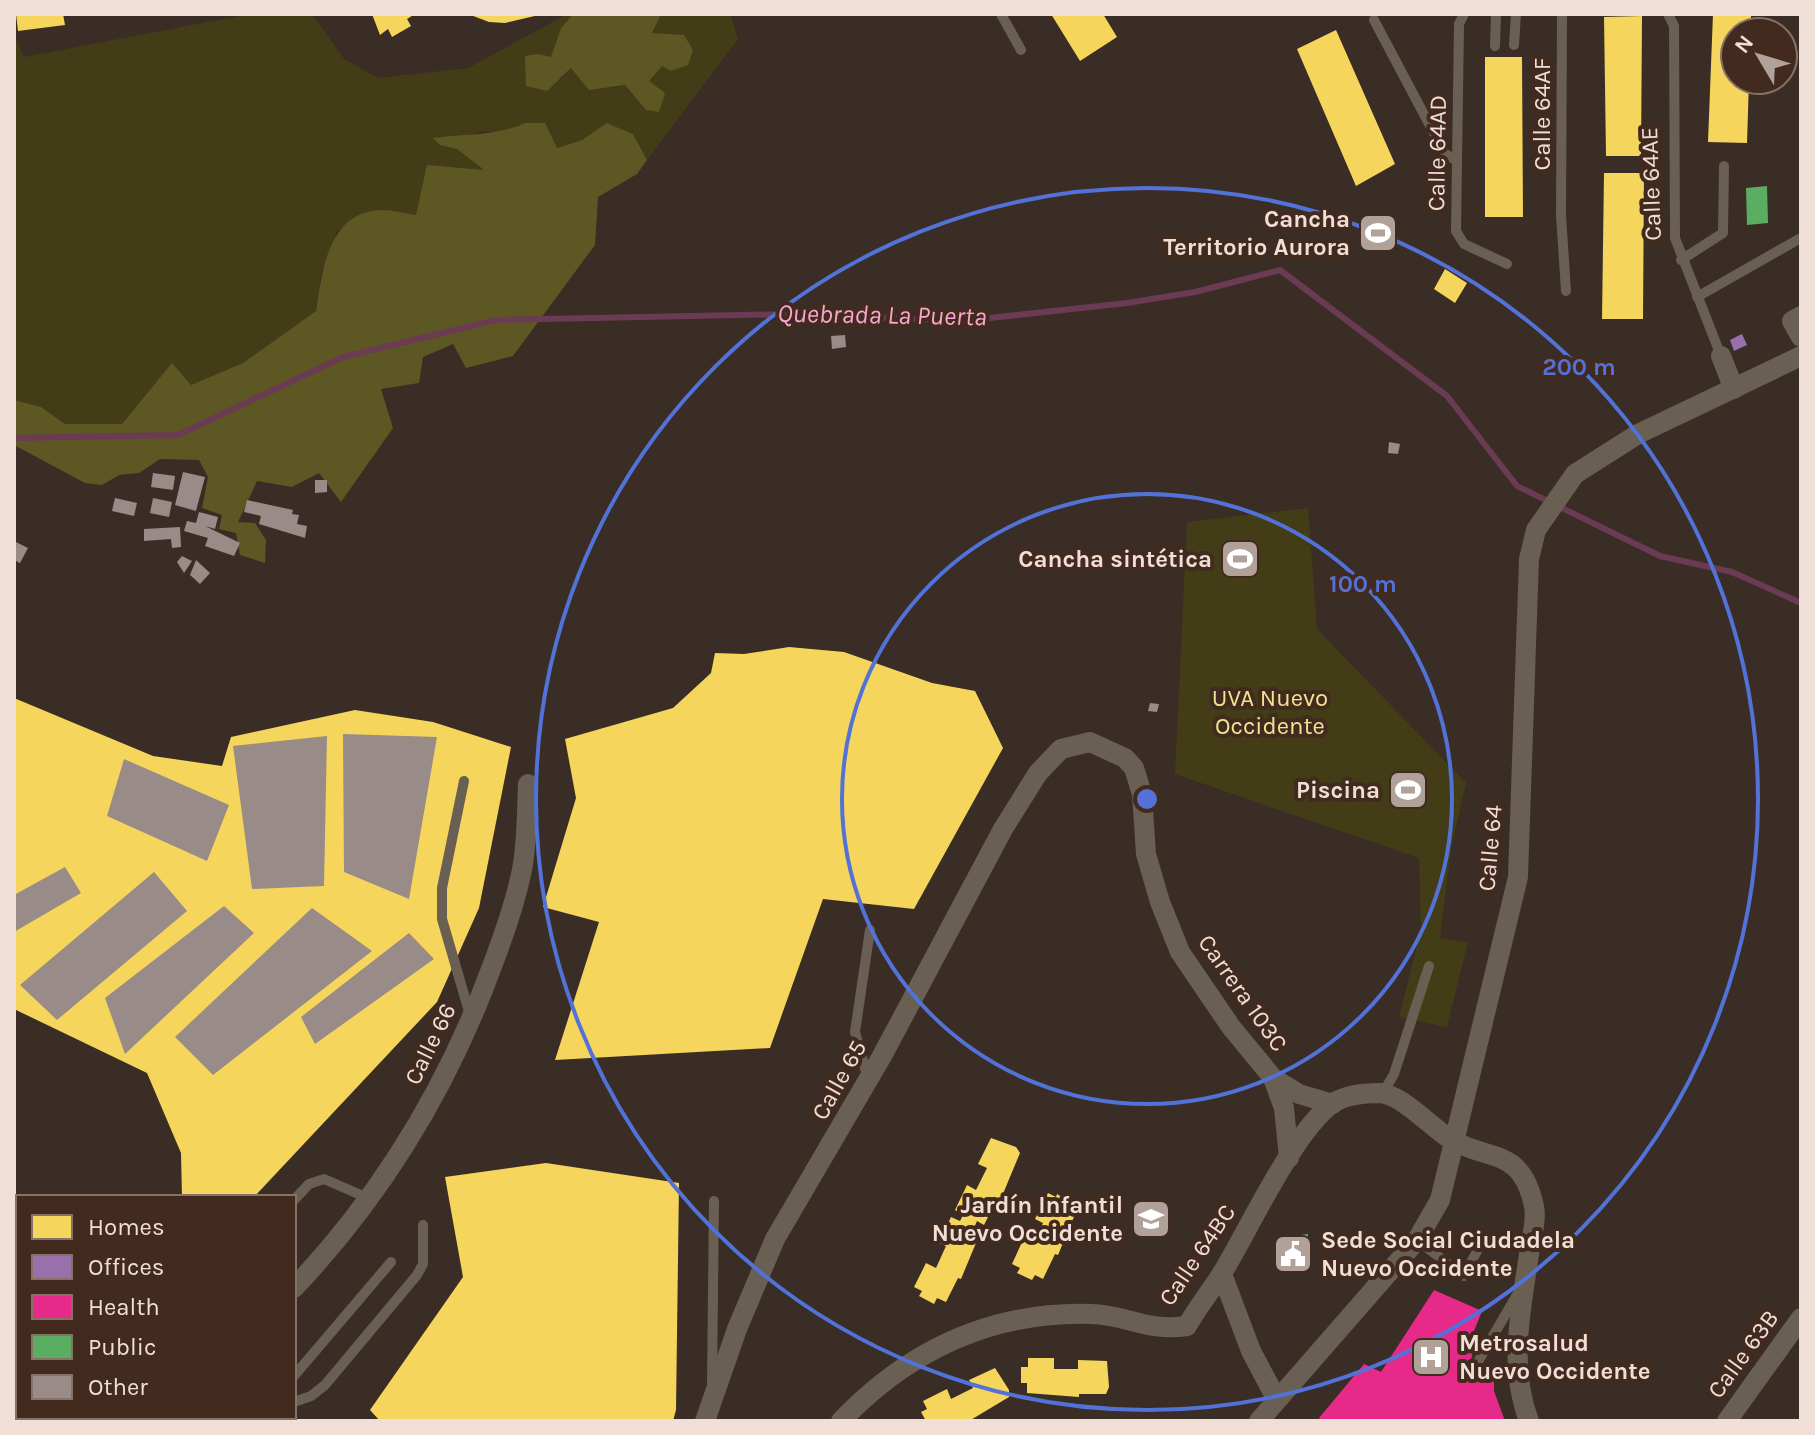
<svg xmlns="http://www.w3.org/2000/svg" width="1815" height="1435" font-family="Karla,sans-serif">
  <rect width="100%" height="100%" fill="#3a2d26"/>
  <path fill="#433d17" d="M250,14h62l32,45 34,19 90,-10 99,-54h6l-12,14 -10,30 -13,-4 22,26 11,-12 40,20 14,-3 21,25 2,-29 36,-46 -33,-2 10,-19h69l8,25 -91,121 -14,-26 -26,-11 -25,17 -26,8 -31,-25 -22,11 -20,-3 -43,14 17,4 28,22h-11l-58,44 -41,-5 -38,21 -16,44 -5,36 -73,52 -52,22 -19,-21 -50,60h-57l-24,-17 -27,-7v-365l10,22z
    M1308,508l9,121 149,154 -15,66 -11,89 28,4 -21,85 -48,-10 22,-86 -2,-73 -244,-84 12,-252z"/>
  <path fill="#5d5723" d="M573,14h88l-9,19 32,2 9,15 -5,15 -17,6 -9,-5 -13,15 16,12 -6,19 -13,-2 -21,-25 -36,5 -18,-22 -24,23 -21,-5 -1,-30 13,-2 13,3 10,-29z
    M525,123h20l12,25 25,-8 25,-17 26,11 14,26 -10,14 -39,23 -3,48 -82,111 -47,12 -13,-24 -30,13 -4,26 -38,6 12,39 -52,74 -22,-29 -27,14 -35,-6 -19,41 17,1 11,17 -1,23 -25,-8 -4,-22 -17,-4 3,-14 -20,-7 6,-31 -9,-17 -39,-1 -21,14 -20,2 -17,10 -17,-2 -71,-38v-45l27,7 24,17h57l50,-61 19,22 52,-22 73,-52c6,-38 11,-92 56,-100 13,-3 30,2 44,4l11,-50 57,5 -27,-21 -17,-4 -7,-7c31,-4 64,-2 92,-15z"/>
  <path fill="#f6d55c" d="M16,14h47l2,11 -47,6z
    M372,14h43l-8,5 4,7 -19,11 -4,-8 -8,6z
    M468,14h71v1l-34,8 -16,-1z
    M1051,14h52l14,23 -37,24z
    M1713,14h38v18h-16v48h14l-2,63 -39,-1z
    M1642,16l-1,140h-35l-2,-139z
    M1336,30l59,134 -39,22 -59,-137z
    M1485,57h37l1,160h-38z
    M1604,173h40l-1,146h-41z
    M1445,269l22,14 -12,20 -21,-14z
    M789,647l55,5 88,31 43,8 28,57 -89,161 -91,-10 -53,149 -215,12 44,-138 -56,-15 33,-109 -11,-59 108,-31 38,-35 4,-20 29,1z
    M14,698l139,58 69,10 9,-29 124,-27 78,12 78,25 -32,161 -42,94 -183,195h-72l-1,-44 -34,-80 -133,-64z
    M991,1138l25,9 4,6 -20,48 -3,-2 -13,26 -7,-4 -3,7 7,3 -20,48 -3,-1 -12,24 -9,-4 -3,6 -15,-8 3,-5 -8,-4 12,-24 10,5 10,-22 -7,-3 12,-26 9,4 3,-6 -8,-5 12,-25 9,5 11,-22 -9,-4z
    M546,1163l133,20 -3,227 -3,11h-293l-10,-11 93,-133 -18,-100z
    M1048,1193l8,4 1,-3 21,13 -20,48 -3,-1 -12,25 -8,-4 -3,5 -15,-7 3,-5 -8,-4 11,-24 10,4 10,-21 -8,-4z
    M1028,1358h26v11h24v-9l29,1 2,26 -3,7h-27v3l-52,-4v-10h-6v-16h7z
    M995,1368l14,22v7l-40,24h-43l-5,-9 6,-3 -4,-8 24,-12 4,10 22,-11 -4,-8z"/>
  <path fill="#9970ab" d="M1742,334l5,11 -13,6 -4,-11z"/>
  <path fill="#e7298a" d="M1434,1290l48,21 -12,30 5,5 -4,13 23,11v21l11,30h-183l-3,-3 45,-54 17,8z"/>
  <path fill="#5aae61" d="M1767,186l1,37 -21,2 -1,-37z
    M1308,1234v36l-29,2v-34z"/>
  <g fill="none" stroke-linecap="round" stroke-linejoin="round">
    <path stroke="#6a3b52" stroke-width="6" d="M14,438l164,-3 165,-78 153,-37 298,-6 168,7 165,-18 68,-11 85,-22 167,126 70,90 143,70 72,16 69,31"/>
  </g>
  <path fill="#988b88" d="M845,335l1,12 -14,2 -1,-13z
    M1389,442l11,2 -2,10 -10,-1z
    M183,472l22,5 -9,34 -21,-6z
    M153,473l22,3 -2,14 -22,-3z
    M315,480h12v12l-12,1z
    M115,498l22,5 -3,13 -22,-5z
    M153,498l19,4 -3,15 -19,-4z
    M247,500l46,10 -1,4 7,1 -2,9 10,2 -2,12 -46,-14 2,-8 -17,-4z
    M199,512l19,5 -3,12 -10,-3 35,17 -6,13 -29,-10 3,-8 -24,-7 3,-10 9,2z
    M180,527l1,20 -9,1 -1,-9 -27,2v-12z
    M14,541l14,7 -8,15 -6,-3z
    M182,556l10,5 -8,12 -7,-11z
    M196,560l14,13 -10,11 -10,-9z
    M1150,703l9,1 -2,8 -9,-1z
    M343,734l94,3 -28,162 -65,-27z
    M327,736l-3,150 -72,3 -19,-143z
    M124,759l105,46 -22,56 -100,-45z
    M65,867l16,26 -67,39v-37z
    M154,872l33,39 -130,109 -37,-35z
    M224,906l30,27 -129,121 -20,-56z
    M312,908l60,43 -159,124 -38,-38z
    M409,933l25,26 -119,85 -14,-27z"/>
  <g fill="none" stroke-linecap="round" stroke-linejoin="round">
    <path stroke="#695f53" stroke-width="10" d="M1001,14l20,36
      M1464,14l-5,10 -3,207 8,13 43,20
      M1562,14l-1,201 5,76
      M1668,14l6,12 1,212 46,118
      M1374,20l71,134 11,6
      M1514,45l2,-31
      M1495,46l1,-32
      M1681,260l42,-27 1,-67
      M1697,297l102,-58
      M464,781l-22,107v31l28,96
      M868,1079l-13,-47 15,-102
      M1383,1093l11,-19 35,-108
      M294,1200l15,-16 15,-5 46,20
      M1417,1240l47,36 13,-25
      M1479,1360l39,-67
      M294,1376l97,-114
      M712,1383l2,-182
      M294,1402l17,-6 14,-11 92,-110 6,-11v-39"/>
    <path stroke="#695f53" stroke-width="20" d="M1801,316l-9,5 9,16
      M1721,356l13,33
      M1273,1078l26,16 34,10
      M1222,1274l29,77 26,49
      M294,1288c87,-92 153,-200 197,-319 13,-34 26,-70 32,-105 4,-26 4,-54 5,-80
      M171,1421l4,-4
      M705,1421l32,-92 38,-90 107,-183 121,-227 35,-56 23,-24 29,-7 35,16 9,10 8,26 4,60 14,48 20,50 51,75 42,51 11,30 5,50
      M841,1421c68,-71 150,-110 250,-107 37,1 56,18 96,12 11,-20 25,-36 37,-56 26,-43 70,-139 109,-167 13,-8 32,-10 47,-10 21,1 51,34 70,46 38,23 71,7 84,67 3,14 -3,33 -5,48 -8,56 -21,112 0,167
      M1259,1421l158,-181 23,-40 78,-323 11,-318 7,-29 39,-56 63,-40 163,-78
      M1727,1421l74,-103"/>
  </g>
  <g fill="none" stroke="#5272d8" stroke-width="4">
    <circle cx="1147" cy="799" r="305"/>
    <circle cx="1147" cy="799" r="611"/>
  </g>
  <defs>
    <symbol id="stadium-square" viewBox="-11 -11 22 22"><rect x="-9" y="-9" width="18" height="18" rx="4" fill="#b0a199" stroke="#422a1e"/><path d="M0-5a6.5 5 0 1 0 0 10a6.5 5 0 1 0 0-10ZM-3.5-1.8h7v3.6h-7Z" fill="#fff"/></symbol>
    <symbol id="school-square" viewBox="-11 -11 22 22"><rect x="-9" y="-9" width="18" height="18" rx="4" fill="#b0a199" stroke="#422a1e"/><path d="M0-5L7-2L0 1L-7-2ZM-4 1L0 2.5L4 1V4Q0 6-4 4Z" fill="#fff"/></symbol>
    <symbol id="civic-square" viewBox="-11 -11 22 22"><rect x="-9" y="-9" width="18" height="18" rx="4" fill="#b0a199" stroke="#422a1e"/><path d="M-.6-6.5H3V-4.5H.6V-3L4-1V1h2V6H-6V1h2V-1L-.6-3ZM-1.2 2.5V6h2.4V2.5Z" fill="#fff"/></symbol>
    <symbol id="hospital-square" viewBox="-11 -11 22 22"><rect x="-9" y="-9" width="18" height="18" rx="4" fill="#b0a199" stroke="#422a1e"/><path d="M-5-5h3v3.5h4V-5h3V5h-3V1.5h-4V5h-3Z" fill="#fff"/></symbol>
  </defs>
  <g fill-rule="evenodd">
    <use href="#stadium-square" x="1356" y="211" width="44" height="44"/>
    <use href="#stadium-square" x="1218" y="537" width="44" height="44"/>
    <use href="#stadium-square" x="1386" y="768" width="44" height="44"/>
    <use href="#school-square" x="1129" y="1197" width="44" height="44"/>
    <use href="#civic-square" x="1271" y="1232" width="44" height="44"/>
    <use href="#hospital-square" x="1409" y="1335" width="44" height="44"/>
  </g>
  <g text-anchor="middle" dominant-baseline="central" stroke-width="8" stroke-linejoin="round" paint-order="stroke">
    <g font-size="24" fill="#efdfd7" stroke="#422a1e">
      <text transform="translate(1542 114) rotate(-90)">Calle 64AF</text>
      <text transform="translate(1437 153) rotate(-89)">Calle 64AD</text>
      <text transform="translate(1651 184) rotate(-92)">Calle 64AE</text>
      <text transform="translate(1490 848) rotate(-85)">Calle 64</text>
      <text transform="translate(1243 993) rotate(55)">Carrera 103C</text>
      <text transform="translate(430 1044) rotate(-64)">Calle 66</text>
      <text transform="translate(839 1080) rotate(-61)">Calle 65</text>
      <text transform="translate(1197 1255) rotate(-56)">Calle 64BC</text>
      <text transform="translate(1743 1354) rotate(-54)">Calle 63B</text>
    </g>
    <g font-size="24" font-weight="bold" fill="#efdfd7" stroke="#422a1e" text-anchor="end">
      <text x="1350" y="219">Cancha<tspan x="1350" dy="28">Territorio Aurora</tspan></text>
      <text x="1212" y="559">Cancha sintética</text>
      <text x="1380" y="790">Piscina</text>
      <text x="1123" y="1205">Jardín Infantil<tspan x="1123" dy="28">Nuevo Occidente</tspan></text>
      <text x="1321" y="1240" text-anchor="start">Sede Social Ciudadela<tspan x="1321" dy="28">Nuevo Occidente</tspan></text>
      <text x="1459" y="1343" text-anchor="start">Metrosalud<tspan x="1459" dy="28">Nuevo Occidente</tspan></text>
    </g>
    <g font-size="24" fill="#ede68f" stroke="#422a1e">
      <text x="1270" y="698">UVA Nuevo<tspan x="1270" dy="28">Occidente</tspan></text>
    </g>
    <g font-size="26" font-style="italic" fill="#f9a6cf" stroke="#422a1e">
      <text transform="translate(882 315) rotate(1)">Quebrada La Puerta</text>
    </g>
  </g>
  <circle cx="1147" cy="799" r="12" fill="#5272d8" stroke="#422a1e" stroke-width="4"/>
  <g font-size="24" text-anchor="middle" font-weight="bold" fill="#5272d8" stroke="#422a1e" stroke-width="8" stroke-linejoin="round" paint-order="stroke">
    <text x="1579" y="375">200 m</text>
    <text x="1363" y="592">100 m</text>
  </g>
  <rect width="1815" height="1435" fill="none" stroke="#efdfd7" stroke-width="32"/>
  <rect x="16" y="1195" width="280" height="224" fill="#422a1e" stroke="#877268" stroke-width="2"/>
  <rect x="32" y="1215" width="40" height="24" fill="#f6d55c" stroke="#877268" stroke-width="2"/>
  <text x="88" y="1235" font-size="24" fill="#efdfd7">Homes</text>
  <rect x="32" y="1255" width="40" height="24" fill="#9970ab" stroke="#877268" stroke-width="2"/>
  <text x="88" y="1275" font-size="24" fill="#efdfd7">Offices</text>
  <rect x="32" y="1295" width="40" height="24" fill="#e7298a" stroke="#877268" stroke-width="2"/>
  <text x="88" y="1315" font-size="24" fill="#efdfd7">Health</text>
  <rect x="32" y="1335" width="40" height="24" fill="#5aae61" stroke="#877268" stroke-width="2"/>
  <text x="88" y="1355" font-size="24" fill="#efdfd7">Public</text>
  <rect x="32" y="1375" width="40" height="24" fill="#988b88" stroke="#877268" stroke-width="2"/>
  <text x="88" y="1395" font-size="24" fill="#efdfd7">Other</text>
  <g transform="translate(1759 56) rotate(308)"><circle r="38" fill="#422a1e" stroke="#877268" stroke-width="2"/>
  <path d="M0-6L14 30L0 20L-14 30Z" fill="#b0a199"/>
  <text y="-12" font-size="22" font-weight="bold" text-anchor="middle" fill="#efdfd7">N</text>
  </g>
</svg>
